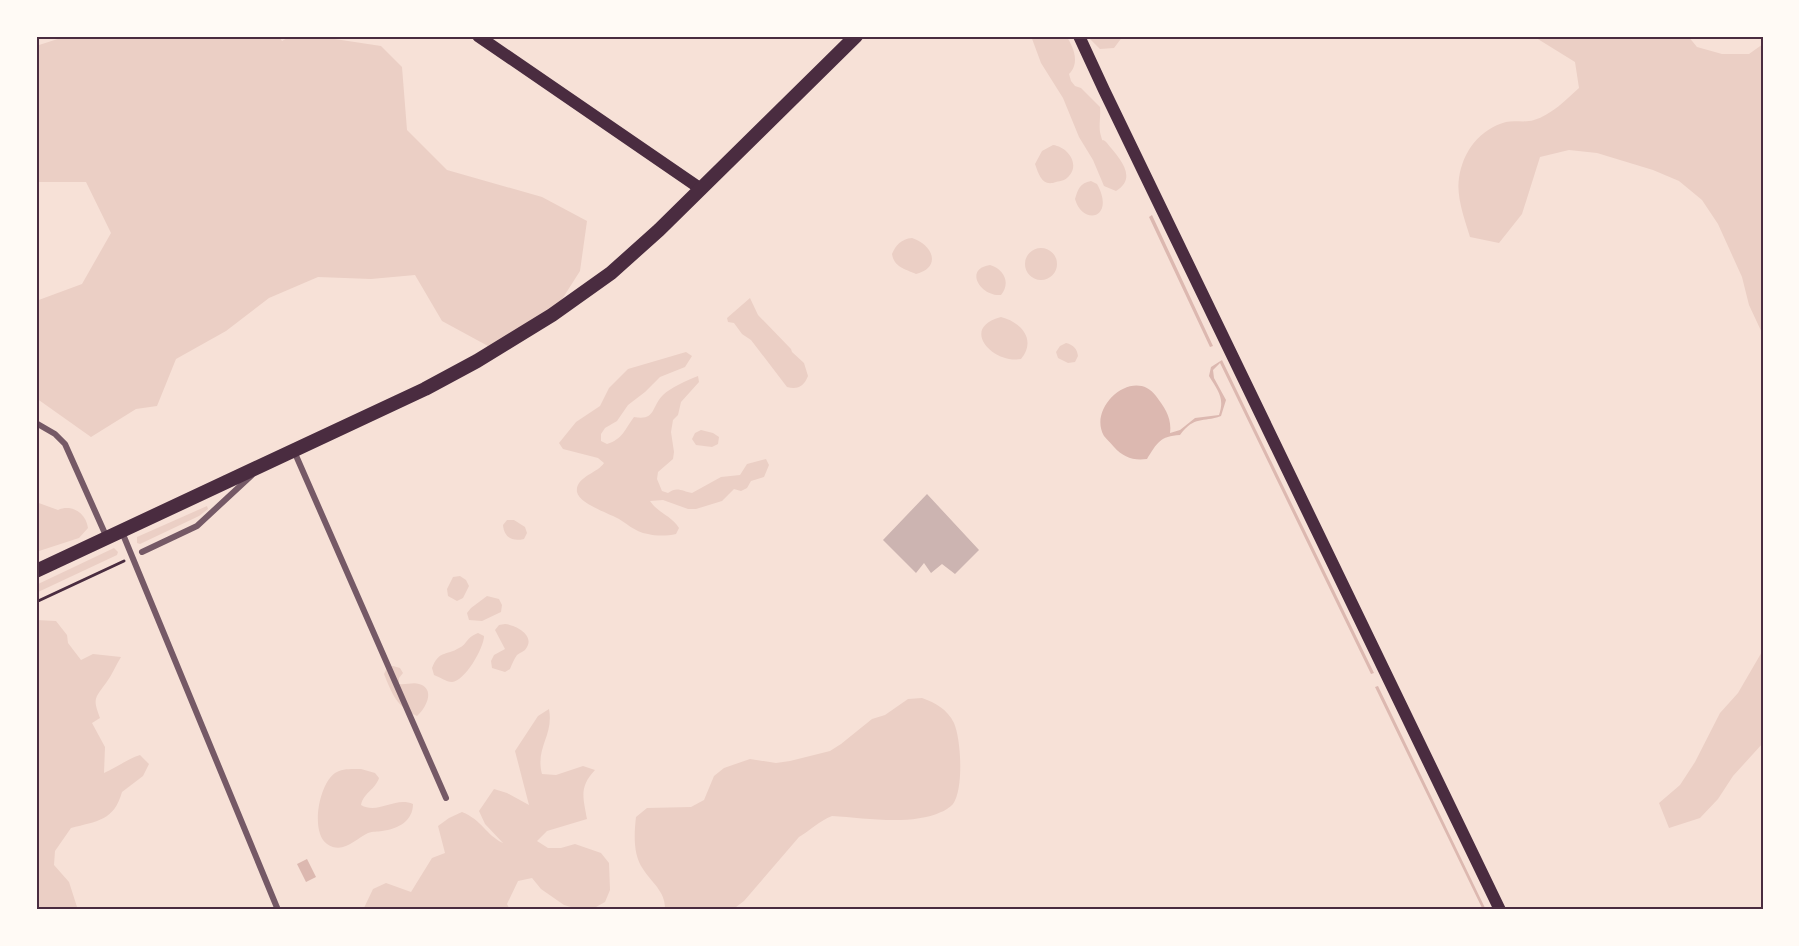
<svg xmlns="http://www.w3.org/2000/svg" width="1799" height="946" font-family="Cabin,sans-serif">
  <rect width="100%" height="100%" fill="#f7e1d7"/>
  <path fill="#ebcfc5" d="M67,36h212l3,5 9,-5h24l66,10 21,21 5,63 40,40 95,27 45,24 -7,50 -28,44 -25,15 -39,16 -46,-25 -27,-46 -44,4 -53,-2 -49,21 -43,33 -50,28 -19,47 -21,3 -45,28 -55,-39v-97l46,-17 29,-51 -25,-51h-50v-136z
    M1031,36h35c8,11 14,27 3,38l2,7 4,5 6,2 19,19c1,9 -2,21 1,29 2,8 1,1 6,7 11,14 32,34 9,48l-12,-5 -11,-26 -14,-23 -16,-39 -22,-35z
    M1087,36h36l-9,12 -14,1z
    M1533,36h155l9,11 25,7h27l14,-10v291l-14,-30 -7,-28 -24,-53 -16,-24 -23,-19 -26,-11 -56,-17 -28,-3 -29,7 -18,57 -23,29 -29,-6c-5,-17 -14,-40 -11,-59 4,-27 21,-49 47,-56 9,-2 19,1 28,-2 17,-5 32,-20 45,-32l-4,-26z
    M1053,145c15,2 27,19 16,31 -3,4 -8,5 -13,6 -14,5 -17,-7 -21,-18l7,-13z
    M1091,181l6,3c19,34 -14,43 -22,15 3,-10 5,-16 16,-18z
    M912,238c21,7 30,29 4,36 -11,-5 -22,-7 -24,-20 4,-9 9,-15 20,-16z
    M1025 264a16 16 0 1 1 32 0a16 16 0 1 1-32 0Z
    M990,265c14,4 21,18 11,30 -20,2 -38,-26 -11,-30z
    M750,298l8,17 33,34 1,3 12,11 4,13c-4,10 -10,14 -21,11l-36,-47 -9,-6 -8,-11 -6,-1 -1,-4z
    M1001,317c20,5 36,23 20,42 -28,5 -62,-31 -20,-42z
    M1066,343c8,2 11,6 12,13l-3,6 -7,1 -10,-5 -2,-6 4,-6z
    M686,352l6,4 -7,11 -25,10 -15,15 -17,13 -11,16 -12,7 -4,6v7l6,3c16,-5 18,-15 27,-27 22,4 17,-10 29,-22 7,-7 24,-15 35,-19l1,6 -18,20 -3,13 -5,5 -2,12 3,20 -1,7 -15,13 -1,7 5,12 6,2c9,-7 14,-2 24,0l29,-16 19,-2 7,-11 19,-5 3,6 -5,12 -13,4 -4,7 -6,3 -7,-2 -12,12 -26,8h-8l-25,-9 -13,1c8,12 22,15 29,27l-3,6c-9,2 -20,2 -28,0 -14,-2 -22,-12 -33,-17 -10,-5 -36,-14 -38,-25 -2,-15 21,-19 27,-29l-6,-5 -35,-9 -4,-6 17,-21 24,-16 9,-18 19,-19z
    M701,430l12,3 6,4 -1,7 -6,3 -16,-2 -4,-6 3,-6z
    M36,502l22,8c14,-6 28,3 30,18l-9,10 -43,14z
    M207,506l1,3 -9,7 -59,28 -3,-1v-6z
    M507,520h7l11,7 2,6 -3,6c-12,3 -20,-2 -21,-14z
    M114,548l4,4 -1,3 -81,38v-8z
    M460,576l6,4 3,6 -6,12 -6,3 -9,-5 -1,-7 6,-12z
    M487,596l12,3 3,6 -1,7 -19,9 -13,-1 -2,-7 4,-5z
    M36,620l20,1 11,14 1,8 13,17 12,-6 28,3c-5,8 -9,18 -15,26 -12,16 -13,16 -6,35l-8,5 13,24 -1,26c12,-5 23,-14 36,-18l9,9 -6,12 -21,16c-8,29 -25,29 -51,36l-16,23 -1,14 15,17 9,28h-42z
    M505,624c11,1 32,12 20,26 -2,2 -6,3 -8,5 -3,4 -5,9 -7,14l-5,3 -13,-4 -1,-7 3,-6 11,-6 -10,-19 4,-5z
    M478,633l6,3c0,12 -19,45 -32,46 -6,0 -12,-5 -18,-7l-2,-7c7,-18 14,-12 27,-20 9,-4 6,-10 19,-15z
    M1763,650v93l-30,33 -15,23 -18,19 -31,10 -10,-25 21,-18 15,-23 25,-49 18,-20z
    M393,666l7,2 3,5 -4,5v6c7,1 14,-2 20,0 17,5 7,24 -2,32 -20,-9 -25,-22 -33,-42l3,-6z
    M922,698c14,5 25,11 32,25 7,16 10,66 -1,81 -3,3 -8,7 -12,8 -30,14 -76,6 -109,4 -13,5 -21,14 -33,21l-55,64 -12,9h-67c1,-18 -13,-27 -22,-41 -10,-14 -9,-35 -7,-52l11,-9 44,-1 13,-7 10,-24 10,-8 26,-9 26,4 14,-2 40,-10 11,-7 31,-25 13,-4 23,-16z
    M549,709c5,27 -14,38 -7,65l14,1 27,-9 12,4c-16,17 -12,27 -8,49l-40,12 -10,10 11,7h13l14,-4 26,9 8,10 1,27 -5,12 -9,5 -18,2 -14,-4 -23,-16 -9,-11 -14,3 -11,23 3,6h-147l10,-21 13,-6 25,9 21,-34 13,-5 -7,-27 11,-8 13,-6c20,8 24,23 41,31l-18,-19 -6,-13 15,-22 13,4 22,12 -14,-54 23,-35z
    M361,769l14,4 4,5c-4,12 -15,14 -18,27 17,10 34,-9 52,-1 0,17 -15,25 -31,27 -5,1 -9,0 -14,2 -13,6 -25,22 -41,11 -17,-12 -8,-60 8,-71 7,-5 18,-4 26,-4z"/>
  <path fill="#dcb8b0" d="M1152,215l61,131 -3,1 -61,-130z
    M1222,360l152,313 -3,1 -151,-311 -7,7 1,8 12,22 -5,16c-19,7 -26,-1 -41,19 -20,1 -23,8 -33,24 -14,2 -24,-2 -33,-12 -3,-4 -7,-7 -10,-11 -17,-29 30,-70 52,-40 9,12 16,22 14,37l10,-3 15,-12 24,-3c6,-17 -1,-24 -10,-39l2,-9z
    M1378,686l108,224h-3l-108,-223z
    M307,859l9,18 -10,5 -9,-18z"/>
  <path fill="#ccb4b1" d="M927,494l52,56 -24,24 -13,-10 -11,9 -7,-10 -8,10 -33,-33z"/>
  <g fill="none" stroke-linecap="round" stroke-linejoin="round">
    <path stroke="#4a2c40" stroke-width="3" d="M36,602l88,-41"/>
    <path stroke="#755966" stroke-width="6" d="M36,423l19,11 10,10 42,94
      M294,451l152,347
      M122,532l156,378
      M142,552l55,-26 55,-51"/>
    <path stroke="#4a2c40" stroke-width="12" d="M478,36l223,153
      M1079,36l25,54 396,820"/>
    <path stroke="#4a2c40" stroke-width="14" d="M36,571l389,-182 52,-28 75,-46 59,-42 48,-43 197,-194"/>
  </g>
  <rect width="1799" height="946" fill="none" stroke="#fffaf5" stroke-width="75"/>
  <rect x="38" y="38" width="1724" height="870" fill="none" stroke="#4a2c40" stroke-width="2"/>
</svg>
